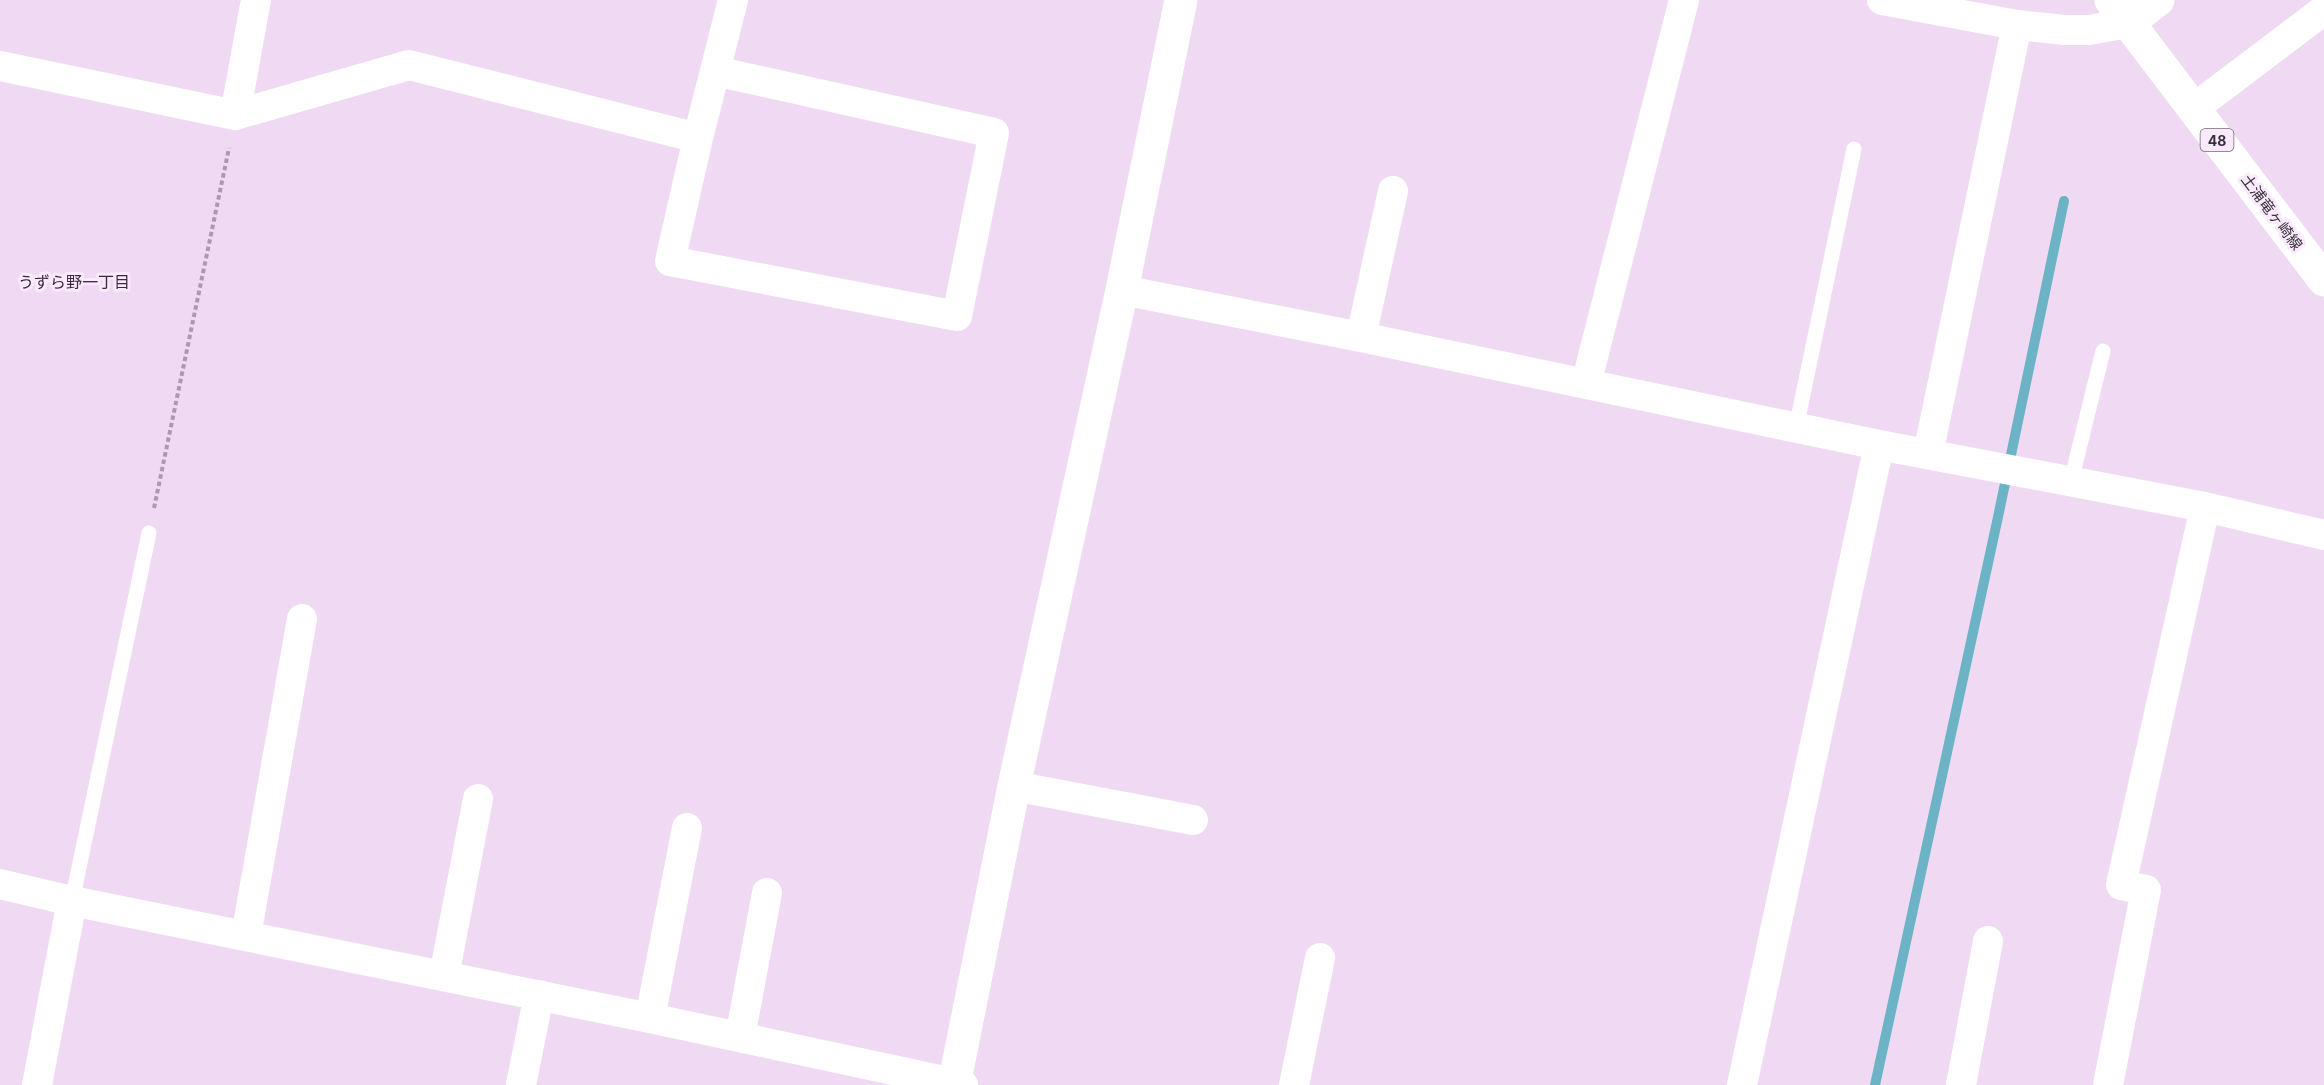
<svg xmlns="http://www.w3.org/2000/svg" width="2324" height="1085" font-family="Inter,'Noto Sans JP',sans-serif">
  <rect width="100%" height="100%" fill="#f0daf3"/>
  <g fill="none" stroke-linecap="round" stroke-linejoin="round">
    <path stroke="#6cb4c5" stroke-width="10" d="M1875,1085l123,-568 66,-316"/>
    <path stroke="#ab9aae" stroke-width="4" stroke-dasharray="4.5 3" stroke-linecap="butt" d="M154,508l75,-360"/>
    <path stroke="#fff" stroke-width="15" d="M1796,428l58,-279
      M2071,481l32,-130
      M72,901l77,-368"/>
    <path stroke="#fff" stroke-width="30" d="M1882,0l135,25 48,5h24l39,-7
      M0,66l235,49 174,-50 289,73
      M715,71l279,62 -37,183 -287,-55 28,-123 35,-138
      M2193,109l131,-99
      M235,115l21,-115
      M1122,290l239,47 518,108 326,62 119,28
      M1361,337l32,-146
      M1586,384l98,-384
      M1928,454l89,-429
      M1014,786l179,34
      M0,884l72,17 578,117 313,67
      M246,936l56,-317
      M444,976l34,-177
      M650,1018l37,-190
      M740,1037l27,-144
      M37,1085l35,-184
      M521,1085l18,-90
      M1294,1085l26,-127
      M1742,1085l137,-640
      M1961,1085l27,-144
      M2108,1085l38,-195 -25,-5 84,-378"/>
    <path stroke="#fff" stroke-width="33" d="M2128,23l30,-23
      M954,1085l60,-299 108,-496 59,-290"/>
    <path stroke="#fff" stroke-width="33" d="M2111,0l213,280"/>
  </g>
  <g text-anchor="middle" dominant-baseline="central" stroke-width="6" stroke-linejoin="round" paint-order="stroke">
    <rect fill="#fae9fd" stroke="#726774" stroke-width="1.5" x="2200.5" y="129" width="33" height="22" rx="4.5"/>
    <g font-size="14" font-weight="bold" fill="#372f39">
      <text x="2217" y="140">48</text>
    </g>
    <g font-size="15" fill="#372f39" stroke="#fae9fd">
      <text transform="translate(2272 212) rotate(53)">土浦竜ヶ崎線</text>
    </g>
    <g font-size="16" fill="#3c2b3f" stroke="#fae9fd">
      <text x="74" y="282">うずら野一丁目</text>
    </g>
  </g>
</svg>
